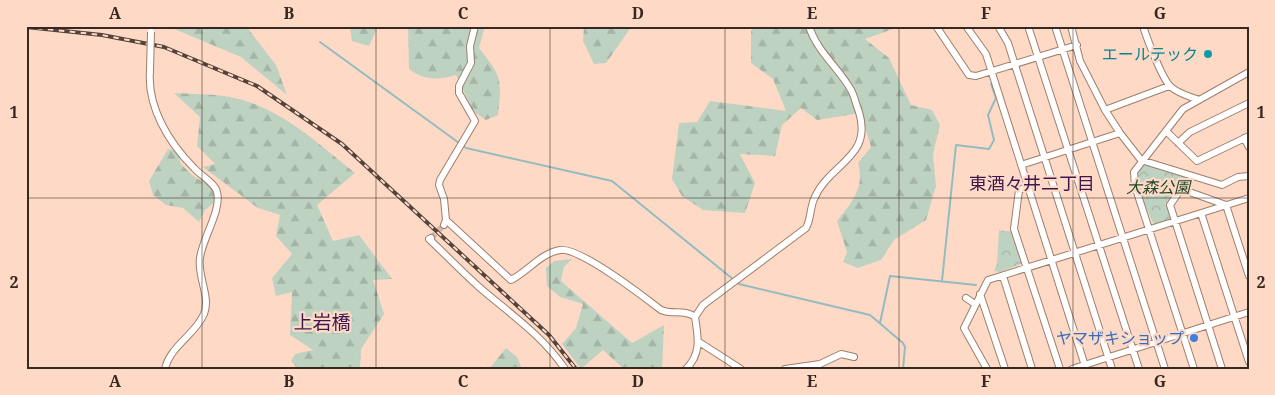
<svg xmlns="http://www.w3.org/2000/svg" width="1275" height="395" font-family="'Noto Serif','Noto Sans JP',serif">
  <defs>
    <pattern id="forest-firs" width="22" height="20" patternUnits="userSpaceOnUse" patternTransform="scale(1.25)"><rect width="22" height="20" fill="#bed2c1"/><path d="M5 1l3.5 6h-7zM16 11l3.5 6h-7z" fill="#a4b4a6"/></pattern>
    <pattern id="park-crowns" width="20" height="18" patternUnits="userSpaceOnUse" patternTransform="scale(1.25)"><rect width="20" height="18" fill="#bed2c1"/><path d="M2 6a3 3 0 1 1 6 0M12 15a3 3 0 1 1 6 0" fill="none" stroke="#a4b4a6"/></pattern>
  </defs>
  <rect width="100%" height="100%" fill="#fedac6"/>
  <path fill="url(#forest-firs)" d="M167,26h79l30,39 11,30 -46,-38z
    M350,26h28l-9,20 -17,-5z
    M408,26h77l-6,22c23,29 23,31 19,67l-12,5 -13,-9 -17,-36c-17,5 -32,6 -47,-6z
    M584,26h48l-26,37 -12,1 -11,-23z
    M755,26h146l-36,13 24,19 22,47 21,5 8,15 -7,29 3,32 -10,34 -32,20 -13,20 -23,8 -15,-6 4,-10 -10,-31c15,-19 28,-33 21,-58l13,-16 -10,-34 -44,7 -16,-12 -19,17 -7,31 -35,-2 15,29 -10,30 -42,-3 -21,-14 -10,-17 7,-56 18,-1 13,-21 76,10 -13,-32 -22,-16v-32z
    M174,93c17,1 34,1 50,3 52,7 92,46 131,77l-38,32 16,36 26,-6 33,44 -19,1 11,34 -23,35 -1,20h-62l-7,-8 4,-7 18,-4 -23,-15 2,-43 -16,4 -4,-18 20,-24 -16,-18 4,-21 -22,-7 -55,-41 12,-3 -18,-18 3,-29z
    M168,149l9,2 4,13 11,11 22,14 1,13 -10,8 -6,12 -16,-14 -17,-3 -13,-10 -4,-14z
    M572,259l-8,8 -3,14 71,62 32,-18 -2,44h-38l-21,-19 -22,19 -19,-25 14,-16 7,-24 -23,-7 -13,-11 -1,-18 8,-7z
    M506,348l11,9 5,12h-33z"/>
  <path fill="url(#park-crowns)" d="M1141,160l45,14 -16,31 1,15 -17,5 -20,-44z
    M999,230l14,2 10,31 -23,9 -6,-1 3,-7z"/>
  <g fill="none" stroke-linecap="round" stroke-linejoin="round">
    <path stroke="#94bbc0" stroke-width="2" d="M320,42l146,106 146,33 127,103 131,31 33,28 2,4 -2,22
      M942,281l14,-136 33,4 5,-9 -6,-25 8,-17 -5,-14
      M880,323l10,-47 86,9"/>
    <path stroke="#d6b7a5" stroke-width="6" stroke-dasharray="6 3" stroke-linecap="butt" d="M431,238l13,-13"/>
    <defs>
      <path id="minor" d="M936,26l33,49 7,1 101,-31
        M966,26l20,28 100,315
        M998,26l10,17 104,326
        M1028,26l111,343
        M1055,26l110,343
        M1071,26l9,35 25,49 15,23 21,27 81,25 16,-8 11,-1
        M1143,26c4,13 19,52 27,60 8,8 19,10 29,14
        M150,71c-3,36 19,72 44,97 6,7 21,15 23,24 5,18 -15,47 -17,66 -3,18 11,39 4,56 -9,21 -34,32 -39,55
        M1105,110l64,-24
        M1166,131l31,30 52,-25
        M1244,138l5,9
        M1178,143l12,-11 59,-29
        M1021,165l99,-32
        M1028,187l-9,3 -5,39 46,140
        M1201,213l48,149
        M446,220l-2,-21 -5,-14 1,-5 35,-59 -16,-28v-7l12,-23 -1,-17 5,-20
        M444,225l2,-5 65,60c16,-8 30,-27 49,-30 19,-3 83,46 101,60 11,5 24,-1 34,7
        M431,238l-2,1c17,16 33,33 50,48 30,26 63,48 86,82
        M1003,276l29,93
        M980,294l25,75
        M966,298l9,6
        M699,342l42,27
        M686,369c16,-16 12,-32 9,-52l8,-12 103,-77c5,-9 4,-20 8,-29 15,-36 59,-41 45,-87 -3,-7 -4,-15 -8,-22 -12,-22 -34,-38 -42,-64
        M785,369l35,-5 21,-10 13,3
        M987,369l-23,-41 24,-48 261,-82
        M1072,369l177,-57
        M1194,369l-59,-183 -1,-14 49,-63 66,-37
        M1222,369l-52,-164 11,-16 45,16 23,71"/>
    </defs>
    <use href="#minor" stroke="#9e7e6b" stroke-width="8"/>
    <use href="#minor" stroke="#fff" stroke-width="6"/>
    <defs>
      <path id="rail" d="M26,27l76,8 62,12 93,39 85,58 207,191 27,34"/>
    </defs>
    <use href="#rail" stroke="#54433a" stroke-width="4"/>
    <use href="#rail" stroke="#fedac6" stroke-width="2" stroke-dasharray="5.5" stroke-linecap="butt"/>
    <defs>
      <path id="minor-bridge" d="M150,71l1,-39"/>
    </defs>
    <use href="#minor-bridge" stroke="#9e7e6b" stroke-width="8" stroke-linecap="butt"/>
    <use href="#minor-bridge" stroke="#fff" stroke-width="6"/>
  </g>
  <path fill="none" stroke="#372922" stroke-width="1" stroke-opacity="0.55" d="M202,26v343M376,26v343M550,26v343M725,26v343M899,26v343M1073,26v343M26,198h1223"/>
  <circle fill="#0f9aa8" stroke="#fedac6" stroke-width="2" cx="1208" cy="54" r="5"/>
  <circle fill="#3f7fe0" stroke="#fedac6" stroke-width="2" cx="1194" cy="338" r="5"/>
  <g text-anchor="middle" dominant-baseline="central" stroke-width="4.5" stroke-linejoin="round" paint-order="stroke">
    <g font-size="16" fill="#0d838f" stroke="#fedac6" text-anchor="end">
      <text x="1198" y="54">エールテック</text>
    </g>
    <g font-size="16" font-style="italic" fill="#1f4828" stroke="#fedac6">
      <text x="1158" y="187">大森公園</text>
    </g>
    <g font-size="16" fill="#366cbe" stroke="#fedac6" text-anchor="end">
      <text x="1184" y="338">ヤマザキショップ</text>
    </g>
    <g font-size="18" fill="#3d174d" stroke="#fedac6">
      <text x="1032" y="183">東酒々井二丁目</text>
    </g>
    <g font-size="19" fill="#3d174d" stroke="#fedac6">
      <text x="322" y="322">上岩橋</text>
    </g>
  </g>
  <rect width="1275" height="395" fill="none" stroke="#fedac6" stroke-width="55"/>
  <rect x="28" y="28" width="1220" height="340" fill="none" stroke="#372922" stroke-width="2"/>
  <g font-size="16" text-anchor="middle" font-weight="bold" fill="#372922">
    <text x="115" y="19">A</text>
    <text x="289" y="19">B</text>
    <text x="463" y="19">C</text>
    <text x="638" y="19">D</text>
    <text x="812" y="19">E</text>
    <text x="986" y="19">F</text>
    <text x="1160" y="19">G</text>
    <text x="14" y="118">1</text>
    <text x="1261" y="118">1</text>
    <text x="14" y="288">2</text>
    <text x="1261" y="288">2</text>
    <text x="115" y="387">A</text>
    <text x="289" y="387">B</text>
    <text x="463" y="387">C</text>
    <text x="638" y="387">D</text>
    <text x="812" y="387">E</text>
    <text x="986" y="387">F</text>
    <text x="1160" y="387">G</text>
  </g>
</svg>
